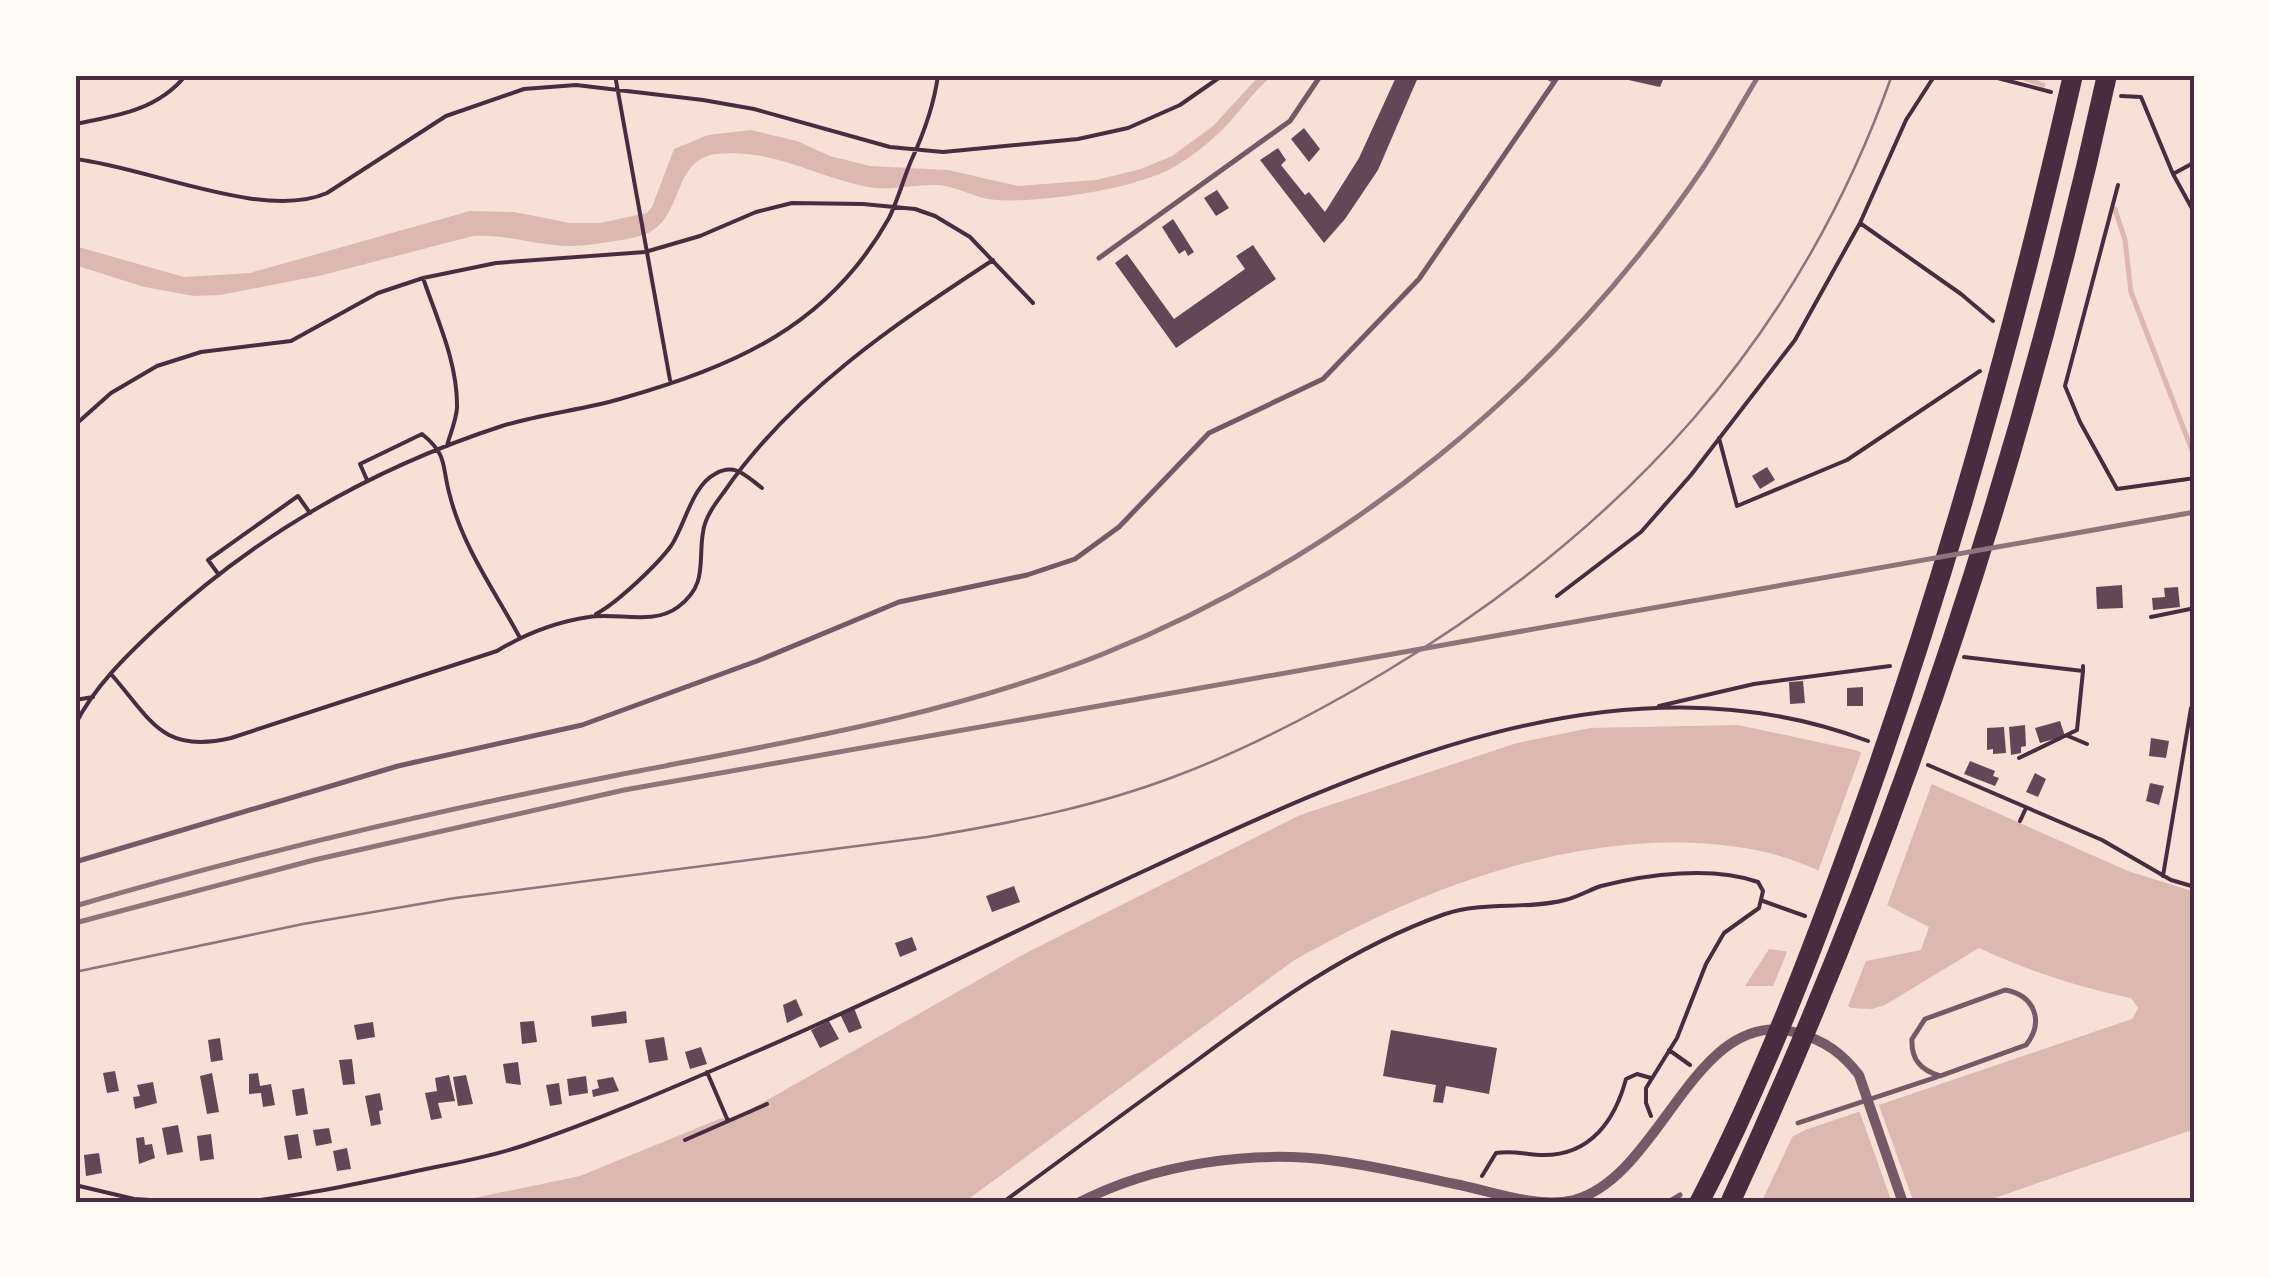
<svg xmlns="http://www.w3.org/2000/svg" width="2270" height="1278" font-family="Montserrat,sans-serif">
  <rect width="100%" height="100%" fill="#f7e1d7"/>
  <path fill="#dcb8b0" d="M1260,75h14c-21,15 -34,38 -52,55 -13,13 -32,28 -48,37 -38,22 -133,36 -178,33 -20,-1 -39,-14 -58,-15 -26,-1 -49,7 -75,1 -50,-11 -93,-38 -147,-32 -42,5 -33,58 -64,77 -10,6 -25,8 -37,10 -14,2 -30,5 -45,5 -33,0 -61,-12 -97,-10l-150,39 -103,20 -26,1 -50,-9 -69,-22v-19l109,31 66,-4 220,-62 44,1 56,11h30l47,-10 5,-6 22,-58 34,-14 43,-5 46,11 33,15 40,10 78,4 70,16 78,-6 45,-11 31,-13 41,-30z
    M1738,725l117,25 273,121 67,21v237l-215,74h-288l88,-60 25,-13 327,-111 6,-11 -7,-10c-55,-11 -102,-27 -152,-50l-94,57 -13,4 -21,-1 -9,-6 -71,-16h-26l24,-37 92,13 60,-12 8,-23c-54,-27 -112,-65 -173,-77 -157,-30 -328,34 -463,111l-330,242h-513l130,-27 139,-57 20,-3 285,-162 276,-139 217,-72 73,-15z"/>
  <path fill="#f7e1d7" d="M1863,748l71,30 -49,133 -69,-34z
    M1789,947l79,9 -22,55 -75,-20z
    M1877,1100l37,103h-22l-34,-96z
    M1796,1129l-35,74h-74l2,-4z"/>
  <g fill="none" stroke-linecap="round" stroke-linejoin="round">
    <path stroke="#dcb8b0" stroke-width="5" d="M2015,75l28,10
      M2115,209l10,31 6,52 64,166"/>
  </g>
  <path fill="#644757" d="M1397,75h22l-41,95 -33,49 -21,24 -64,-83 18,-12 8,12 -5,5 24,30 4,-3 16,20 34,-54z
    M1625,75h40l-5,12 -36,-8z
    M1304,128l16,21 -11,13 -18,-23z
    M1217,190l12,18 -13,8 -12,-18z
    M1173,219l21,33 -6,4 -3,-6 -6,4 -17,-27z
    M1253,245l23,34 -100,69 -61,-85 12,-9 47,65 71,-50 -9,-13z
    M1767,467l8,13 -15,9 -8,-13z
    M2122,585l1,23 -26,1 -1,-22z
    M2178,587l2,20 -27,3 -1,-12 13,-1 -1,-9z
    M1803,681l2,22 -15,1 -1,-22z
    M1863,687v19h-16v-18z
    M2060,721l5,15 -25,7 -5,-15z
    M2025,725l1,21 -5,1v6l-10,2 -2,-28z
    M2004,727l2,26 -13,1v-5l-6,1v-22z
    M2151,738l18,3 -3,17 -17,-2z
    M1970,761l25,10 -2,5 6,2 -4,8 -31,-12z
    M2035,773l11,6 -8,18 -12,-5z
    M2150,783l14,3 -5,19 -13,-4z
    M1014,886l6,16 -28,10 -6,-16z
    M912,937l5,13 -17,7 -5,-14z
    M796,999l7,16 -16,8 -4,-18z
    M854,1008l8,20 -13,5 -9,-19z
    M626,1011l1,12 -35,4 -1,-11z
    M534,1021l3,21 -15,2 -2,-22z
    M829,1021l10,18 -19,9 -9,-18z
    M373,1022l2,15 -18,3 -3,-15z
    M1391,1030l106,18 -8,46 -43,-8 -3,17 -10,-1 3,-17 -53,-9z
    M664,1037l4,23 -19,3 -4,-23z
    M220,1038l3,22 -12,2 -3,-22z
    M701,1047l6,17 -17,5 -5,-17z
    M352,1059l3,25 -12,1 -4,-25z
    M518,1062l3,23 -15,-2 -3,-19z
    M115,1071l4,20 -12,2 -4,-20z
    M212,1073l7,39 -12,2 -7,-38z
    M258,1073l2,13 11,-2 4,21 -12,2 -2,-14 -12,1v-20z
    M449,1075l6,26 -17,2 4,15 -11,2 -6,-27 12,-2 -2,-13z
    M466,1075l7,29 -15,2 -5,-29z
    M586,1076l2,17 -19,3 -2,-17z
    M613,1077l6,14 -26,6 -1,-7 7,-2 -2,-8z
    M153,1082l4,21 -22,6 -2,-12 7,-1 -3,-11z
    M559,1083l3,21 -12,2 -4,-21z
    M304,1088l4,26 -12,2 -4,-26z
    M380,1093l3,17 -4,1 2,13 -10,2 -6,-30z
    M178,1125l5,27 -16,3 -5,-27z
    M329,1128l3,15 -16,3 -3,-16z
    M211,1134l3,25 -14,2 -3,-25z
    M298,1134l4,24 -14,2 -4,-24z
    M144,1137l1,8 7,-1 3,14 -16,6 -3,-26z
    M347,1148l4,21 -14,2 -4,-20z
    M99,1153l3,20 -16,3 -2,-21z"/>
  <g fill="none" stroke-linecap="round" stroke-linejoin="round">
    <path stroke="#4a2c40" stroke-width="4" d="M615,75l55,305
      M1986,75l65,17
      M2121,96l20,1 32,77 22,40
      M75,124c42,-8 83,-14 111,-49
      M75,159c72,8 189,62 252,34l119,-77 78,-27 52,-4 127,15 51,9 136,38 53,5 135,-13 50,-11 52,-23 43,-30
      M2173,174l22,-12
      M2118,185l-53,201 15,36 37,67 78,-11
      M1860,223l101,71 32,27
      M423,278c14,41 35,85 34,130 -1,13 -7,26 -10,38
      M75,425l36,-32 46,-27 44,-14 90,-11 87,-48 45,-15 73,-15 149,-11 55,-16 56,-24 36,-9 71,1 52,5 20,7 35,21 63,66
      M1719,438l18,68 110,-46 133,-89
      M367,480l-7,-16 62,-30c27,22 19,31 28,62 13,51 44,94 69,140
      M219,575l-11,-15 90,-64 12,17
      M1557,596l84,-64 50,-57 104,-135 65,-117 46,-103 29,-45
      M596,614c21,-11 61,-49 75,-68 14,-21 21,-60 44,-72 21,-12 32,3 47,14
      M2151,617l44,-9
      M1964,657l119,14v-5
      M111,674c41,47 51,80 120,64l266,-87c28,-17 58,-29 92,-34 27,-5 64,9 89,-10 30,-22 20,-45 25,-75 2,-15 12,-28 21,-40 67,-98 171,-168 269,-232
      M75,700l18,-3
      M1659,706l95,-22 136,-18
      M75,725c19,-38 51,-69 82,-98 99,-92 216,-159 345,-201 38,-12 80,-16 118,-27 115,-33 208,-72 269,-181 9,-18 14,-38 22,-57 13,-28 23,-55 27,-86
      M2068,736l19,8
      M2019,758l58,-28 6,-59
      M1928,765l174,75 69,40 24,7
      M2020,821l6,-13
      M2163,876l28,-168
      M1763,901l42,15
      M1669,1050l21,15
      M707,1072l21,49
      M685,1140l82,-36
      M1482,1176l14,-23c17,-3 31,2 48,2 47,0 71,-35 82,-76l11,-5 14,4
      M75,1185l59,14 66,4
      M231,1203c59,-5 115,-17 172,-29 40,-9 80,-15 119,-28 77,-26 152,-59 226,-91 134,-57 264,-123 396,-184 223,-104 477,-223 724,-130
      M1002,1203c63,-46 126,-93 190,-139 79,-59 159,-117 253,-150 39,-13 81,-4 120,-14 13,-3 24,-10 36,-14 47,-12 111,-20 157,-4l5,9 -4,17 -35,25 -18,31 -29,74 -31,50v15l5,13"/>
    <path stroke="#755966" stroke-width="5" d="M1543,75l12,6
      M1099,258l191,-137 31,-46
      M75,862l323,-96 184,-41 175,-64 142,-59 128,-27 48,-16 44,-32 90,-94 114,-54 96,-100 140,-204
      M2005,990c29,5 40,31 21,55l-86,31c-19,-6 -29,-16 -28,-37l13,-20z
      M1798,1123l139,-46
      M1667,1203l13,-8"/>
    <path stroke="#755966" stroke-width="10" d="M1078,1203c75,-39 175,-54 258,-42 40,5 80,15 119,23 36,7 82,25 119,16 89,-24 121,-198 224,-167 27,8 44,20 61,42l44,128"/>
    <path stroke="#4a2c40" stroke-width="20" d="M1699,1203c64,-123 114,-254 161,-385 87,-243 156,-492 213,-743
      M1730,1203c167,-362 292,-739 377,-1128"/>
    <path stroke="#8f747c" stroke-width="2.5" d="M75,972l228,-48 152,-26 472,-61c84,-14 168,-30 249,-61 72,-27 142,-64 209,-104 239,-144 413,-331 507,-597"/>
    <path stroke="#8f747c" stroke-width="5" d="M75,906c179,-53 360,-95 543,-131 163,-32 330,-59 485,-121 244,-99 453,-269 600,-486 20,-30 37,-62 56,-93
      M75,923l239,-63 310,-70 1571,-278"/>
  </g>
  <rect width="2270" height="1278" fill="none" stroke="#fffaf5" stroke-width="155"/>
  <rect x="78" y="78" width="2114" height="1122" fill="none" stroke="#4a2c40" stroke-width="4"/>
</svg>
